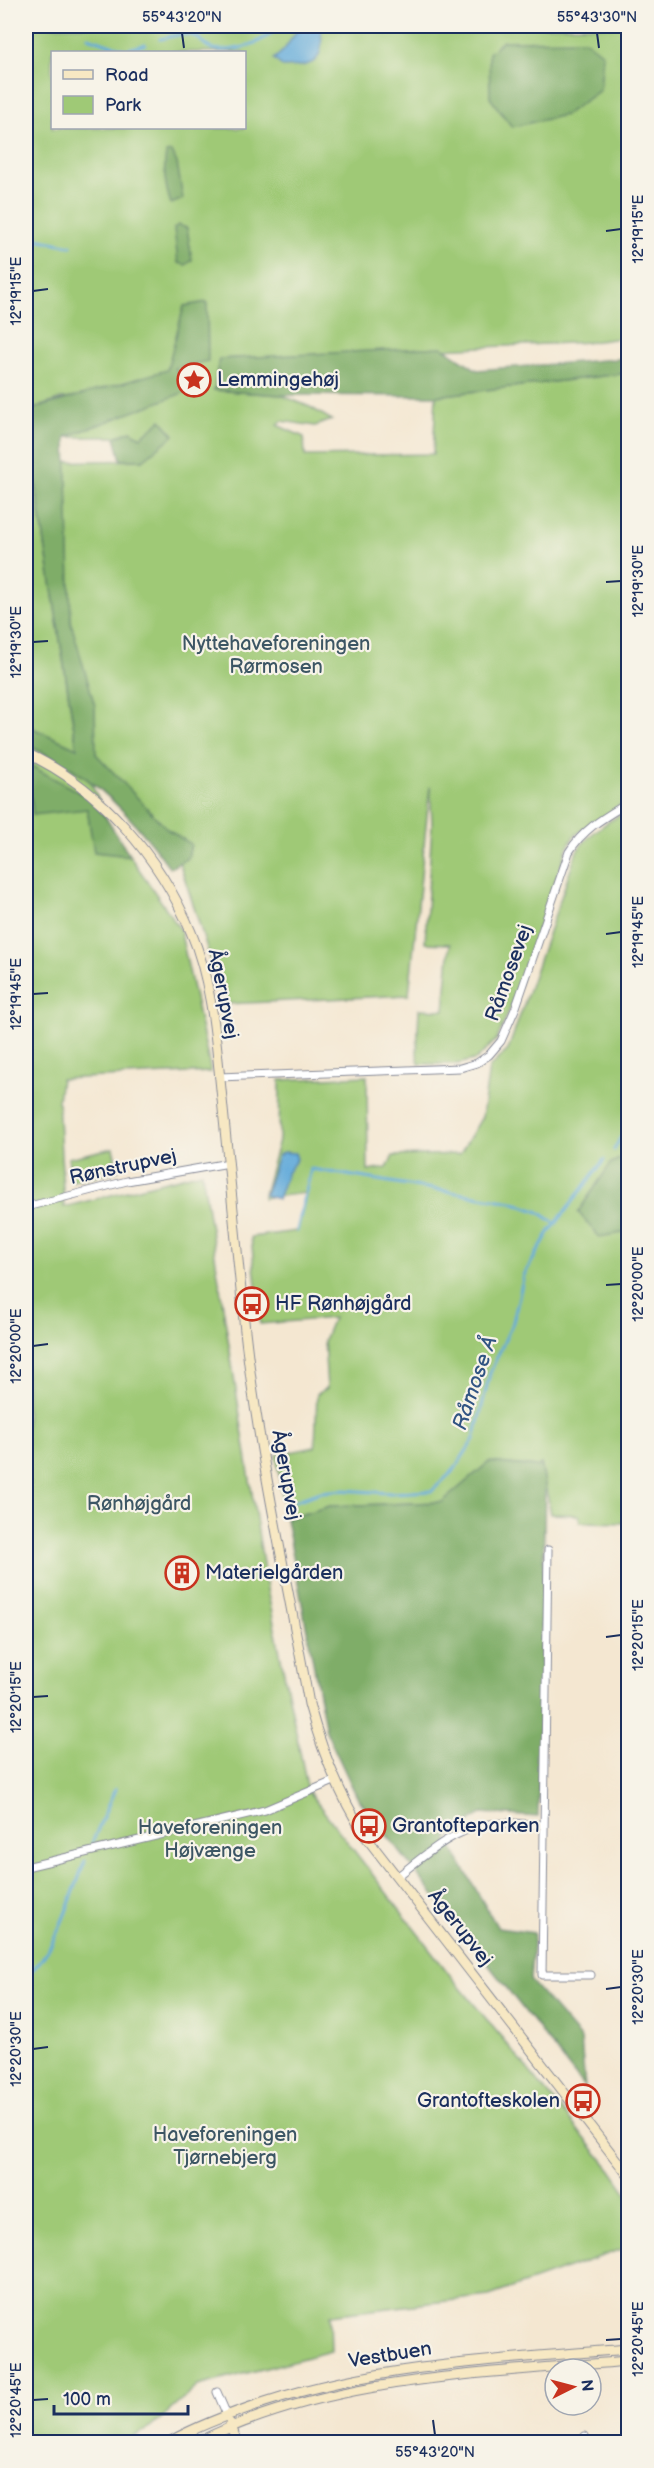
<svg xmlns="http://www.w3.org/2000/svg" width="654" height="2468" font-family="'Balsamiq Sans',sans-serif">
  <rect width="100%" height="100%" fill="#f7f3e8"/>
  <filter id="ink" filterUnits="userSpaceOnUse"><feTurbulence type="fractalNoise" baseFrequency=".0167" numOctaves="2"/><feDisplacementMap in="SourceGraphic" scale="12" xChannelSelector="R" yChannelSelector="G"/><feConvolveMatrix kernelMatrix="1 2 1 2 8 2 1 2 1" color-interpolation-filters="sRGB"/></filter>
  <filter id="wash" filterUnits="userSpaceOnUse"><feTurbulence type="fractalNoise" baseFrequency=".008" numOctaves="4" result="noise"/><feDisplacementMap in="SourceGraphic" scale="24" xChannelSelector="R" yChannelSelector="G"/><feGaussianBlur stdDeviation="1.35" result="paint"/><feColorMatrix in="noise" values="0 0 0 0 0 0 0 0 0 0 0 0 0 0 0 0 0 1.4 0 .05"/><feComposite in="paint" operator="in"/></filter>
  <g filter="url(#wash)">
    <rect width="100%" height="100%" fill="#f4e7d1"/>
    <path fill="#9fc976" stroke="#5d7c6a" stroke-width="1.5" fill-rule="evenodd" d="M26,26h602v311l-37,5 -372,17 -5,31 67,5 29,12 22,13 -17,6 -33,-5 -5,4 27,12 1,19 128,-2 3,-58 192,-23v427l-54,36 -7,12 -55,156 -15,35 -20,20 -19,5h-39l-2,-11 2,-44 25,1 6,-66 -25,-1 7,-120 -2,-37 -21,209 -184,9 -45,-140 -90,-104 -40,-298 93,-2 -2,-23 -10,-6 -16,6h-49l125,-48 -130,10 -35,12zM52,52h192v76h-192z
      M26,423l51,326 33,78 70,102 31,143 -150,7 -3,21 6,107 138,-35 65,417 41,202 142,184 161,195 17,25v52l-139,49 -159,19 1,36 -133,35 -48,42 -27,14h-97z
      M628,810v713l-48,-1 -1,-7 -28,-1 -10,-50 -4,3 -48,-5 -46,40 -113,4 -44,13 -10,-64 39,-8 2,-53 10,-6 -3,-48 9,-22 -73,6 -9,-87 46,-6 9,-38 -43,5 16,-58 1,-60 87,-4 1,95 19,-3 6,-12 67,-2 22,-37 7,-49 19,-18 69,-199c13,-19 32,-30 51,-41z
      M113,1148l5,23 -46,10 -4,-23z"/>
    <path fill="#7fad67" stroke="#4d6e62" stroke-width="1.5" d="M585,40l18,14 -3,36 -35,25 -53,12 -22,-29 -1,-45 14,-12z
      M172,152l5,11 6,36 -12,5c-6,-18 -8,-32 -5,-51z
      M178,225l9,3 5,32 -6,5 -8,-2 -4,-35z
      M207,302l1,59 -33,7 16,22 -125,47 5,186 24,83 1,48 72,76 23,14 -3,14 -18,10c-27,-37 -59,-75 -99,-100 -14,-9 -30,-16 -45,-24v-19l51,23 -51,-325v-12l141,-41 17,-64z
      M442,347l35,23 151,-12v15l-192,23 -155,-1 -67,-5 5,-31z
      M161,420l13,15 -31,25h-22l-6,-23 16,-6 10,6z
      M26,763l63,35 17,20 24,38 -36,-4 -7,-43 -54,6 -4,-33 -3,-2z
      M625,1156l3,1v75l-29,5 -21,-25 33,-49z
      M489,1462l48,5 4,-3 4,20 -7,333 -56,-4 -35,26 51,89 36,5 -4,47 51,59 4,49 -228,-291 -31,-66 -40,-212 44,-13 112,-4z"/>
    <path fill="#63abda" stroke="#3f6d9c" stroke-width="1.5" d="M300,26l21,1c3,36 -5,39 -38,40l-9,-8 10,-9z
      M283,1152l12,1 2,6 -10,14 -9,26 -13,-4 13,-39z"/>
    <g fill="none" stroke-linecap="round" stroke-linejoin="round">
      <path stroke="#63abda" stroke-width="3" d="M88,37l38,13 19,-6
        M160,39c10,-2 24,-7 34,-3 7,2 10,11 19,13 22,4 52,-6 65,-23
        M26,237l45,9
        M614,1150l7,-13 7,6
        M297,1231l14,-62 201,33 27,10 17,12
        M295,1501l26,-9 21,-2 48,3 42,-2 22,-21 20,-31 16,-66 23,-51 11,-47 24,-41 56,-74
        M92,1843l23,-54
        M26,1975c29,-20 46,-81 59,-114"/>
    </g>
  </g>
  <g filter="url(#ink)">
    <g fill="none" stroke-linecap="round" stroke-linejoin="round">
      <defs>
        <path id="street" d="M219,1077l241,-9 17,-5 12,-8 12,-14 15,-34 53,-155c15,-24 36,-35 59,-49
          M26,1207l101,-26 102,-18
          M548,1550l-6,425h49
          M26,1867l239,-57 69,-29
          M397,1877c26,-20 54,-46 87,-52 19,-4 40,-1 60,0
          M217,2392l10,23
          M585,2436v6"/>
        <path id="secondary" d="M26,753c74,34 134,104 165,179 22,52 25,111 31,167 8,77 15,155 23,232 14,125 42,249 64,373 13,48 30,91 57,133l262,338
          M230,2423l7,19
          M169,2442c30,-17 63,-29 96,-40 118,-38 241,-43 363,-53
          M198,2442c133,-66 285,-68 430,-81"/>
      </defs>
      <use href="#street" stroke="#888b98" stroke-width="9"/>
      <use href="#secondary" stroke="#888b98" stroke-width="11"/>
      <use href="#street" stroke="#fff" stroke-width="7"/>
      <use href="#secondary" stroke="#f7e8c3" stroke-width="9"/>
    </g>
  </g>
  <path fill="none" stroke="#1b2f5e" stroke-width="2" d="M182,33l2,15M597,33l2,15M606,231l15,-2M33,291l15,-2M606,582l15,-1M33,642l15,-1M606,934l15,-2M33,994l15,-1M606,1285l15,-1M33,1346l15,-2M606,1637l15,-2M33,1697l15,-1M606,1989l15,-2M33,2049l15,-2M606,2340l15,-1M33,2400l15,-1M433,2420l2,15"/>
  <defs>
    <symbol id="sight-ring" viewBox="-11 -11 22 22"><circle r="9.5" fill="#f7f3e8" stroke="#c8321e" stroke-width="1.5"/><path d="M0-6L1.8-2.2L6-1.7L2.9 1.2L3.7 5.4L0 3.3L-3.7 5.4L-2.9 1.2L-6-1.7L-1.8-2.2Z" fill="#c8321e"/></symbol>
    <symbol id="bus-ring" viewBox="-11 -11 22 22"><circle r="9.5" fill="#f7f3e8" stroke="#c8321e" stroke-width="1.5"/><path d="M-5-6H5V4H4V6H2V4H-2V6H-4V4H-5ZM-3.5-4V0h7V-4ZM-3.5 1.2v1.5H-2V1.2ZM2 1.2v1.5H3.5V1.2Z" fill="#c8321e"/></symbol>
    <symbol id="building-ring" viewBox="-11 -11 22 22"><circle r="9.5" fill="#f7f3e8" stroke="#c8321e" stroke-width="1.5"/><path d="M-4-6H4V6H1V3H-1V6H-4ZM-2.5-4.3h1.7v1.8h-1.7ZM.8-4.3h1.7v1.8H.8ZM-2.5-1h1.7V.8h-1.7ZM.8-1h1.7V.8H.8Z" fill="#c8321e"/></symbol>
  </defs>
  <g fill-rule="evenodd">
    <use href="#sight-ring" x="175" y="361" width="38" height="38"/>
    <use href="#bus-ring" x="233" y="1285" width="38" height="38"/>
    <use href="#building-ring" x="163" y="1554" width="38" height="38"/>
    <use href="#bus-ring" x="350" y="1807" width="38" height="38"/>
    <use href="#bus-ring" x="564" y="2082" width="38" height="38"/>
  </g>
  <g text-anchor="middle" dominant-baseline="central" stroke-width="4.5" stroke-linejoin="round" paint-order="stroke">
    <g font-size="20" fill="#1b2f5e" stroke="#f7f3e8" text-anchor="start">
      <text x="217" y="380">Lemmingehøj</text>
      <text x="275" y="1304">HF Rønhøjgård</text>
      <text x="205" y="1573">Materielgården</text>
      <text x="392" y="1826">Grantofteparken</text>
      <text x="560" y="2101" text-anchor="end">Grantofteskolen</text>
    </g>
    <g font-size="20" fill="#3c5664" stroke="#f7f3e8">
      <text x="276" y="644">Nyttehaveforeningen<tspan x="276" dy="23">Rørmosen</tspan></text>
      <text x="139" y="1504">Rønhøjgård</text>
      <text x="210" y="1828">Haveforeningen<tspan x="210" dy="23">Højvænge</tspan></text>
      <text x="225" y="2135">Haveforeningen<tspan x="225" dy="23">Tjørnebjerg</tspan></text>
    </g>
    <g font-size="20" fill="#1b2f5e" stroke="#f7f3e8">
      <text transform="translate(509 973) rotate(-70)">Råmosevej</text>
      <text transform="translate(223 994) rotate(79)">Ågerupvej</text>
      <text transform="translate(123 1167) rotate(-12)">Rønstrupvej</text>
      <text transform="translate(286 1475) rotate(80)">Ågerupvej</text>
      <text transform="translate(460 1928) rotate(52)">Ågerupvej</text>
      <text transform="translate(390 2355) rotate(-9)">Vestbuen</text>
    </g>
    <g font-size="21" font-style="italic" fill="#315483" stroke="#f7f3e8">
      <text transform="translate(475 1383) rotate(-71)">Råmose Å</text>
    </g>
  </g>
  <rect width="654" height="2468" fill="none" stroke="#f7f3e8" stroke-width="66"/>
  <rect x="51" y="51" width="195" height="78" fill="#f7f3e8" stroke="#9fa5b1" stroke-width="1.5"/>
  <rect x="63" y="70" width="30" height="9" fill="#f7e8c3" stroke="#9fa5b1" stroke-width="1.5"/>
  <text x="105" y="81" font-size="18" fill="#1b2f5e">Road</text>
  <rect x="63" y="96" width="30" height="18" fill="#9fc976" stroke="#9fa5b1" stroke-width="1.5"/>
  <text x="105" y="111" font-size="18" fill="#1b2f5e">Park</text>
  <g transform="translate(573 2387) rotate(84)"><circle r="28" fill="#f7f3e8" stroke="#9fa5b1" stroke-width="1.5"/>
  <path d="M0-4.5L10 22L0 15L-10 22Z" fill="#c8321e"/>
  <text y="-9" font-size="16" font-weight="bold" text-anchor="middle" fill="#1b2f5e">N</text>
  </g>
  <path d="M54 2405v9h134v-9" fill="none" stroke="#1b2f5e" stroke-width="3"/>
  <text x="63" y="2405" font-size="18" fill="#1b2f5e" stroke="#f7f3e8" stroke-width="4.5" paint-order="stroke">100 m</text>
  <rect x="33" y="33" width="588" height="2402" fill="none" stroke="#1b2f5e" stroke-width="2"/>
  <g font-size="15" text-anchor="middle" fill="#1b2f5e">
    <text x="182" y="22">55°43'20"N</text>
    <text x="597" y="22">55°43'30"N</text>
    <text transform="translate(638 229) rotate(-90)" y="5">12°19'15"E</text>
    <text transform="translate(16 291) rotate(-90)" y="5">12°19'15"E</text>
    <text transform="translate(638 581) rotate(-90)" y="5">12°19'30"E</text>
    <text transform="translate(16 642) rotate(-90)" y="5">12°19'30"E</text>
    <text transform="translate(638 932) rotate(-90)" y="5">12°19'45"E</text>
    <text transform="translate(16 994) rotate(-90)" y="5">12°19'45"E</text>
    <text transform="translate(638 1284) rotate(-90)" y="5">12°20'00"E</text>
    <text transform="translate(16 1346) rotate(-90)" y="5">12°20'00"E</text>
    <text transform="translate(638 1635) rotate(-90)" y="5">12°20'15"E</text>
    <text transform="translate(16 1697) rotate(-90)" y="5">12°20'15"E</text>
    <text transform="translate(638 1987) rotate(-90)" y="5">12°20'30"E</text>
    <text transform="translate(16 2049) rotate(-90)" y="5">12°20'30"E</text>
    <text transform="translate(638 2339) rotate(-90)" y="5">12°20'45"E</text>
    <text transform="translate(16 2400) rotate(-90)" y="5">12°20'45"E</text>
    <text x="435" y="2457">55°43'20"N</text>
  </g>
</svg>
